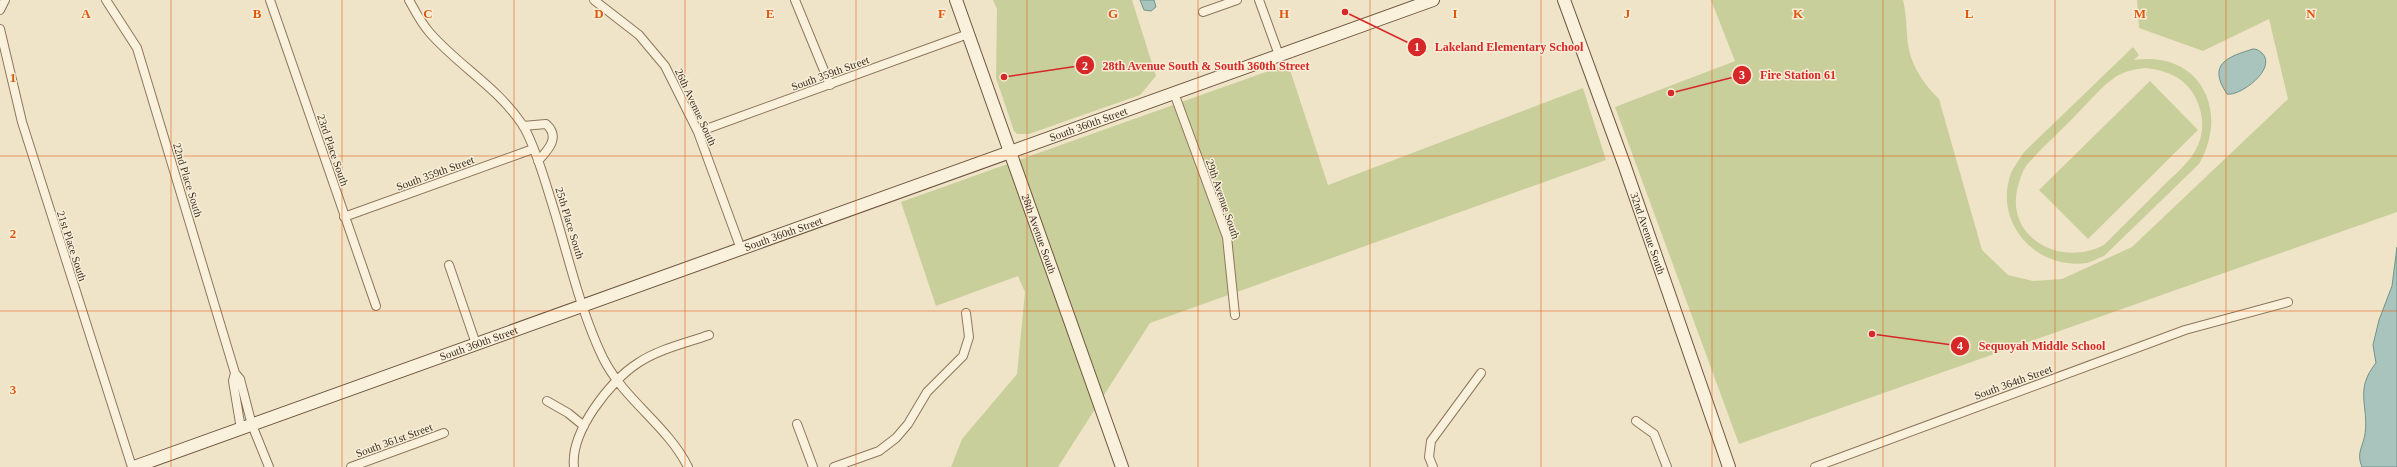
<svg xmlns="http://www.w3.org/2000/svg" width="2397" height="467" font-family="Georgia,serif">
  <rect width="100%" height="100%" fill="#f0e4c8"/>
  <path fill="#c9cf9b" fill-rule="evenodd" d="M993,0h139l24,76 -16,19 -111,39h-12l-3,-3 -18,-53 1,-69z
    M1711,0h192c3,12 3,22 4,34 1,27 14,47 32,65l43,151 26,25 25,6 29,-2 70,-32 156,-148 -19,-80 -66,32 -64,-23 -2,-28h260v212l-658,232 -124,-337 120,-46z
    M2133,47l6,8 -5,5c66,-10 96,51 65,104l-95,92c-6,2 -12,6 -17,7 -51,7 -94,-40 -76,-90 3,-7 9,-14 13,-21zM2146,68c19,2 38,9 48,27 9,16 11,34 4,50 -7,17 -23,29 -36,42 -19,19 -39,39 -58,58 -44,23 -100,-8 -86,-59 2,-7 4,-14 8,-20 15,-18 33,-33 49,-50 13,-13 25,-28 39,-38 10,-7 21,-9 32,-10z
    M1288,64l40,121 255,-97 23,72 -456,163 -92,144h-107l11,-28 55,-65 8,-82 -7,-16 -82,30 -35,-104z
    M2150,81l48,49 -110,109 -49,-49z"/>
  <path fill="#a9c4bc" stroke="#6f938a" d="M1140,0h14l2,7 -5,4 -7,-1z
    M2253,49c5,0 6,2 9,4 16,16 -23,44 -35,41 -20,-30 0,-37 26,-45z
    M2397,247v220h-35c-6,-14 1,-20 3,-33 4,-29 -11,-44 11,-71l-3,-18 6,-25 13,-34z"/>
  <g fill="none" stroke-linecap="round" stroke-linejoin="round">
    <defs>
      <path id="street" d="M106,0l31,48 98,325 5,6 12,46 17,42
        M270,0l106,306
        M409,0c6,11 12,23 21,33 29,33 67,54 92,91 11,17 22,53 28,73 17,53 29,111 53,161 21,42 64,67 85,109
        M594,0l45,35 26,31 33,66 43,117
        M795,0l35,85
        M1259,0l20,55
        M0,10l5,-10
        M1203,12l34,-12
        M0,29l22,93 110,345
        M1174,93l53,144 8,78
        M523,126l23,-2c15,13 2,26 -8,37
        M698,132l270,-98
        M344,217l189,-68
        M449,265l27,79
        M235,373l-2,8 8,48
        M547,401l21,12 16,13
        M1636,421l18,13 13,33
        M797,424l16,43
        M351,467l93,-34
        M574,467c-4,-35 36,-86 64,-104 21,-14 48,-20 71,-28
        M834,467l45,-16 17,-13 12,-14 19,-32 36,-36 6,-19 -3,-24
        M1433,467l-4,-10 2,-16 50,-68
        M1815,467l370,-137 103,-28"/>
      <g id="secondary">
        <path id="s1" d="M956,0l166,467"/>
        <path id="s2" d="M1564,0l60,164 105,303"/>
        <path id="s3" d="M134,467l1299,-467"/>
      </g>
    </defs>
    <use href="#street" stroke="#8d765c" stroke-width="10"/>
    <use href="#secondary" stroke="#6f573f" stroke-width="14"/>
    <use href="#street" stroke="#faf1dc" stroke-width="8"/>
    <use href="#secondary" stroke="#faf1dc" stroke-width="12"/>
  </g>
  <path fill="none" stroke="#df570d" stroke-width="1" stroke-opacity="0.55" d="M171,0v467M342,0v467M514,0v467M685,0v467M856,0v467M1027,0v467M1198,0v467M1370,0v467M1541,0v467M1712,0v467M1883,0v467M2055,0v467M2226,0v467M0,156h2397M0,311h2397"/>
  <g text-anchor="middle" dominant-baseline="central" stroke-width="3" stroke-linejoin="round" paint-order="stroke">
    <g font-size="11" fill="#3d2e20" stroke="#f7eed8">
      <text transform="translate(830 73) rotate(-20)">South 359th Street</text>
      <text transform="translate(696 107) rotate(65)">26th Avenue South</text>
      <text stroke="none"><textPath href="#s3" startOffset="1014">South 360th Street</textPath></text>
      <text transform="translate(333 150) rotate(71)">23rd Place South</text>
      <text transform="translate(435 173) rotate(-20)">South 359th Street</text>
      <text transform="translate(188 180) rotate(73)">22nd Place South</text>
      <text transform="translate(1223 199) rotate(71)">29th Avenue South</text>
      <text transform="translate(570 223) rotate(73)">25th Place South</text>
      <text stroke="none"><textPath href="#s1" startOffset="248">28th Avenue South</textPath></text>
      <text stroke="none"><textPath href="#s2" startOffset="248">32nd Avenue South</textPath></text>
      <text stroke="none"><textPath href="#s3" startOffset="690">South 360th Street</textPath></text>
      <text transform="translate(72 246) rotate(72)">21st Place South</text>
      <text stroke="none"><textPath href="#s3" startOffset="366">South 360th Street</textPath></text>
      <text transform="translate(2013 382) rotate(-20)">South 364th Street</text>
      <text transform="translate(394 440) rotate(-20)">South 361st Street</text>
    </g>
  </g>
  <g font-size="13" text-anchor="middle" font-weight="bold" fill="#df570d" stroke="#f7eed8" stroke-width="3" stroke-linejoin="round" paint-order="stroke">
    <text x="86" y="18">A</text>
    <text x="257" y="18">B</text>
    <text x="428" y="18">C</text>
    <text x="599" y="18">D</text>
    <text x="770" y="18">E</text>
    <text x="942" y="18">F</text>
    <text x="1113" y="18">G</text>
    <text x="1284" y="18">H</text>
    <text x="1455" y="18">I</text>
    <text x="1627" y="18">J</text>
    <text x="1798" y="18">K</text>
    <text x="1969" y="18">L</text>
    <text x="2140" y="18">M</text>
    <text x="2311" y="18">N</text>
    <text x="13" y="82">1</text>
    <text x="13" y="238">2</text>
    <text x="13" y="394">3</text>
  </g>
  <path fill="none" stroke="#d62828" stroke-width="1.5" d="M1345 12L1417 47M1004 77L1085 65M1671 93L1742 75M1872 334L1960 346"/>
  <g fill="#d62828" stroke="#f7eed8" stroke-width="1.5">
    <circle cx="1345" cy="12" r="4"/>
    <circle cx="1004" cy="77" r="4"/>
    <circle cx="1671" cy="93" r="4"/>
    <circle cx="1872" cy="334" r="4"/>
    <circle cx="1417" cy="47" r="10"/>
    <circle cx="1085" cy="65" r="10"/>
    <circle cx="1742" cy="75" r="10"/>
    <circle cx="1960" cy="346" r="10"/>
  </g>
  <g font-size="12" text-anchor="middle" font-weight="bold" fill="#fff">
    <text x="1417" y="51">1</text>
    <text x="1085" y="70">2</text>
    <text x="1742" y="79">3</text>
    <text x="1960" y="350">4</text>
  </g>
  <g font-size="12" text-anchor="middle" font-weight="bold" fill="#d62828" stroke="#f7eed8" stroke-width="3" stroke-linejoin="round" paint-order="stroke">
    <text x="1509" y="51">Lakeland Elementary School</text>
    <text x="1206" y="70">28th Avenue South &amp; South 360th Street</text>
    <text x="1798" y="79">Fire Station 61</text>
    <text x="2042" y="350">Sequoyah Middle School</text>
  </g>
</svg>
